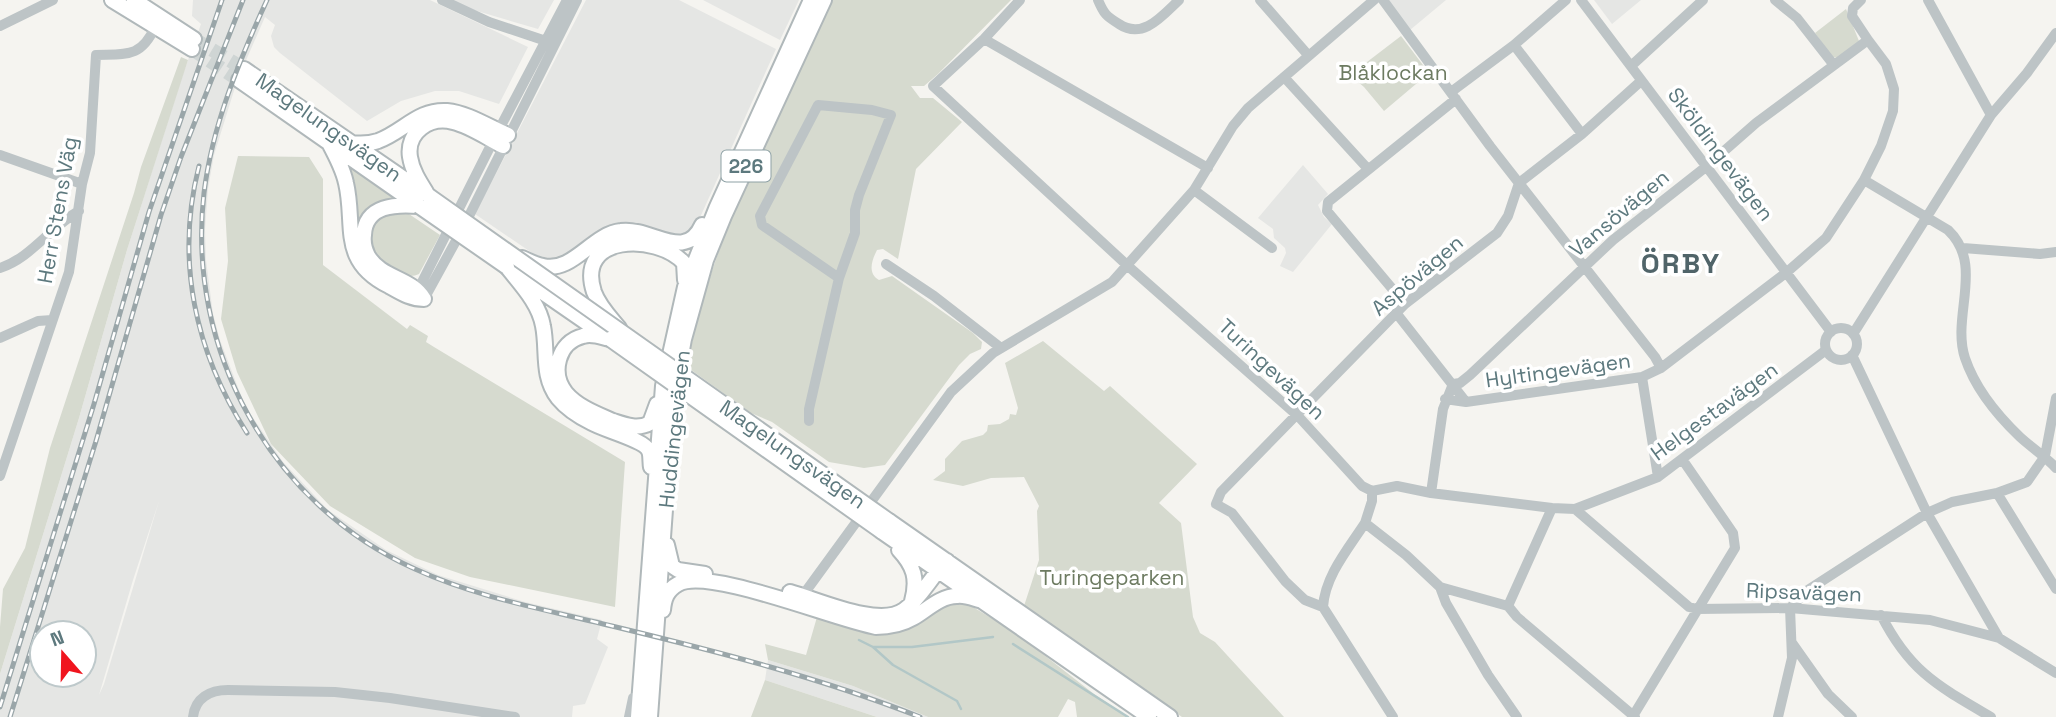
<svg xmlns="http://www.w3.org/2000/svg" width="2056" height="717" font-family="'Space Grotesk',sans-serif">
  <rect width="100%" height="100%" fill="#f5f4f0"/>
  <path fill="#e5e6e4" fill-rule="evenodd" d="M193,0h237l98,47 -29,57 -40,-13h-24l-34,10 -34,20 -87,-68 -6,-6 -3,-11 4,-11 -10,-8 -28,64 -23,74 -6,34 -3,41 1,30 7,54 7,26 25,66 38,56 45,48 58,40 52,25 87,27 77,18 -5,19 11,8 -23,57 -12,2 -1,11h-572v-43l79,-256 48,-168 56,-176 18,-50 -9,-8zM159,501l-55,183 -5,11 34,-115zM42,633h42v42h-42z
    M450,0h104l-16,29 -71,-21z
    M586,0h93l97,49 -83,184 -10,5 -26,-7 -21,-9 -22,2 -20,10 -25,18 -19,7 -12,-2 -63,-43z
    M703,0h96l-19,40z
    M1388,0h58l-36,30z
    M1594,0h47l-29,24z
    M1303,165l25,29 -10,11 6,12 8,7 -39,48 -13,-6 6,-13 -1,-5 -11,-10 -1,-9 -15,-11z
    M768,660l85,26 75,31h-51l-112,-37z"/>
  <path fill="#d6dacf" d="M833,0h178l-73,74 -14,12h-13l9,12h13l29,24 -46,47 -18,90 -15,-10 -6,1c-5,10 -10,23 2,30l13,-4 81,57 9,9 -1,7 -11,5 -11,11 -74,100 -21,3 -35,-6 -57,-40 -21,-9 -64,-46c24,-130 89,-249 146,-367z
    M1846,9l13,32 -21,17 -6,-1 -17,-24z
    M1401,36l28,37 -45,38 -20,-24 -14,-12z
    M181,57l7,3 -61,190 -48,168 -79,256v-47l3,-38 22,-41 25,-100 84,-255 7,-26z
    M238,156l71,1 14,22v86l84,64 3,-4 18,11 -2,6 8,5 191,115 -10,145 -145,-30 -55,-19 -85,-52 -59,-62 -34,-72 -16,-53 7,-58 -3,-53z
    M344,163l51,35c-27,8 -25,15 -36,39z
    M388,212h18l34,23 -21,39c-22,11 -65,-29 -45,-52 3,-4 9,-7 14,-10z
    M1043,341l61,50 6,-5 87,78 -38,39 22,20 12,94 7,16 15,9 69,75h-102l-158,-111 15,-46 -2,-49 2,-5 -15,-29 -33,1 -28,8 -30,-6 12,-9v-12l17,-18 21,-6 4,-4 1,-6 12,-1 9,-5 1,-5 6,1 2,-7 -13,-45z
    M960,602l8,2 48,29 78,61 34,23h-51l-2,-15 -7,-3 -10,18h-130l-75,-31 -85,-26 -3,-16 41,11 11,-38c23,4 69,20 90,12 20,-8 32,-23 53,-27z
    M765,680l112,37h-126z"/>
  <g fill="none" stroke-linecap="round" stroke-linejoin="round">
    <path stroke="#b2c7c7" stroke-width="2.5" d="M859,640l14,7h39l81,-10
      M1013,644l115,73
      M873,647l20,18 64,36 4,8"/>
    <path stroke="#cfd5d4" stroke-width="14" stroke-dasharray="14 7" stroke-linecap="butt" d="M194,39l50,30
      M192,49l47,31"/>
    <defs>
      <path id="major" d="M112,0l80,49
        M134,0l60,39
        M244,69l185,127
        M239,80l179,125
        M329,143c7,13 14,26 17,40 10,42 -8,78 43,103 11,6 21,13 35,13 -13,-22 -42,-20 -56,-43 -3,-6 -5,-14 -4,-21 1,-30 32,-31 55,-29
        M351,143c9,1 18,1 27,-2 25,-9 40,-32 69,-30 21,2 42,16 61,24
        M426,192c-7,-11 -14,-22 -16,-35 -4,-25 20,-41 43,-35 17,4 34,16 50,24
        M522,258c7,3 14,7 21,8 30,7 49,-32 78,-35 31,-4 64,32 81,-6
        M507,267c14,18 32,36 36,59 5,25 -2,50 15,72 9,11 22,19 34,25 12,7 53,17 57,28 2,4 1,12 2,16
        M519,276l84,58
        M619,328c-9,-11 -20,-22 -25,-36 -19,-58 62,-59 90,-29l1,17
        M610,339c-9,-2 -18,-6 -27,-3 -25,6 -33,37 -17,57 12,14 31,21 47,28 12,4 25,9 37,2l7,-19
        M889,521l281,196
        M881,531l268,186
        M667,545l5,21 6,4 27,4
        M899,550c15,16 19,29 13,51
        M790,592c29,8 89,36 114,18 18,-13 27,-34 43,-49
        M663,610c1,-11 4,-20 15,-26 31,-17 158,36 198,43 14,0 25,-2 37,-9 14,-8 27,-22 44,-22 8,-1 15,2 22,4
        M638,717l25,-331 22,-99 31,-78 95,-209
        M650,717l23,-318 11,-60 22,-79 18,-44 100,-216"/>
    </defs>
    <use href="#major" stroke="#b0b8ba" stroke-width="18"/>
    <path stroke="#bdc4c6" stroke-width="10" d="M442,0l47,22 63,21
      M1020,0l-36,39 -51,47 195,180 170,150 64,70 10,5v10l-7,22 41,32 34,32 6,16 42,72 29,42
      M1098,0c6,14 8,16 21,24 24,16 43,-8 60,-24
      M1260,0l48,55
      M1383,0l107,146 165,211 6,11
      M1581,0l250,332
      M1775,0l22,18 36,46
      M1928,0l63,115
      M0,26l53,-26
      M984,39l224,129
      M1514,45l68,89
      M1631,66l72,-66
      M1284,77l84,92
      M1451,92l63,-47 52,-45
      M0,155l82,29
      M1864,180l84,50c37,35 3,86 17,128 10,30 32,57 55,79 12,11 25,19 36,31
      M1194,190l78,58
      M1963,248l77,6 16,-2
      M886,264l48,32 67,52
      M0,268c31,-10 50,-41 79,-57
      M415,296l78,-155 74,-141
      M424,299l39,-71 114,-228
      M1405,304l-78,-93 1,-9 128,-103
      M1397,314l69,88
      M1825 344a16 16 0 1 1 32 0a16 16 0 1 1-32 0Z
      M1853,334l138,-219 36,-42 29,-40
      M0,338l38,-17 14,-1
      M1852,355l75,158 72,125
      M1642,377l16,100
      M1445,399l21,3 176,-25 19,-9 126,-96 39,-34 38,-58 17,-34 12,-35 1,-22 -8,-25 -18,-24
      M809,421v-12l30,-131 -77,-53 -2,-9 58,-111 54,5 19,5 -32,80 -4,15v23l-16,45
      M0,476l69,-204 13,-88 8,-31 6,-98c30,-1 45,3 59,-28
      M1372,491l25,-5 34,7 121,15 23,1 83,-32 168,-127
      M1431,493l12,-84 10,-25 7,-1 10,-8 143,-135 94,-74 49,-43 112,-83 -16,-24 1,-8 8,-8
      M1997,493l59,96
      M1575,509l114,98 8,2 93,-1 140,12 69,18 57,35
      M1440,587l68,19 9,11 118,100
      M798,602l153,-210 42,-39 119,-71 82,-92 39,-64 15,-18 126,-108
      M1508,606l44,-98
      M1323,607c2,-31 25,-58 42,-84
      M1881,615c29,57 57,71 110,102
      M1792,643l36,51 24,23
      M1633,716l102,-168 -2,-15 -51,-74
      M193,717c2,-19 17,-27 35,-27l107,2 55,6 125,19
      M629,717l4,-19
      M1393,717l-70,-110 -18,-7 -20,-19 -53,-68 -16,-9 5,-12 184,-188 92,-71 11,-17 11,-33 63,-49 59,-53
      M1778,717l14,-59 -2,-50 18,-18 119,-77 25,-11 45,-9 30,-11 18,-26 11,-58"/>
    <use href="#major" stroke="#fff" stroke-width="14"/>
    <defs>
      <path id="rail" d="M267,0c-28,61 -55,126 -63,193 -18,156 66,311 211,376 63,29 133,41 201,58 103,25 205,51 304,90
        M199,166c-24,94 -4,186 48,267
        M0,707l94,-303 55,-192 73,-212
        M10,717l86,-276 65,-226 20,-58 62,-157"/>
    </defs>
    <use href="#rail" stroke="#9aa6a9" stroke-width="5"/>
    <use href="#rail" stroke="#fff" stroke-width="2.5" stroke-dasharray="8" stroke-linecap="butt"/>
    <defs>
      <path id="major-bridge" d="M429,196l460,325
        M419,206l88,61
        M610,339l271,192"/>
    </defs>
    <use href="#major-bridge" stroke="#b0b8ba" stroke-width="18" stroke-linecap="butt"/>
    <use href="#major-bridge" stroke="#fff" stroke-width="14"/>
  </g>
  <g text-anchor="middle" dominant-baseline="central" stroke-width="7" stroke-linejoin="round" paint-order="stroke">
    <rect fill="#fff" stroke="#8ea1a5" stroke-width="2" x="721.5" y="150.5" width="49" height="31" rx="5"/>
    <g font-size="19" font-weight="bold" fill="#5d797e">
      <text x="746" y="166">226</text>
    </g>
    <g font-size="21" fill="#6d7b61" stroke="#fff">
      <text x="1393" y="72">Blåklockan</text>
      <text x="1112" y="577">Turingeparken</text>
    </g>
    <g font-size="21" fill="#5d797e" stroke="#fff">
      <text transform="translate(329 127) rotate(35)">Magelungsvägen</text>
      <text transform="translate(1721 154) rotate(53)">Sköldingevägen</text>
      <text transform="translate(57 210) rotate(-80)">Herr Stens Väg</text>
      <text transform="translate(1619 213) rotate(-40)">Vansövägen</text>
      <text transform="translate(1417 275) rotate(-40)">Aspövägen</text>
      <text transform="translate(1272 369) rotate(43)">Turingevägen</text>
      <text transform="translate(1558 370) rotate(-8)">Hyltingevägen</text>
      <text transform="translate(1714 411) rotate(-36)">Helgestavägen</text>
      <text transform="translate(674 429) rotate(-84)">Huddingevägen</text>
      <text transform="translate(793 454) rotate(35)">Magelungsvägen</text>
      <text transform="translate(1804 592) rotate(2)">Ripsavägen</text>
    </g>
    <g font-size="28" font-weight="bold" letter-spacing="2" fill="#506469" stroke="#fff">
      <text x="1681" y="263">ÖRBY</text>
    </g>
  </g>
  <g transform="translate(63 654) rotate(340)"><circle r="33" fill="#ffffff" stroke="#bec9cb" stroke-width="2"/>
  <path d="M0-5L12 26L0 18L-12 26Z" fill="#f0151e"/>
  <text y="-10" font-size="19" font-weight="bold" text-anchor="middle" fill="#5d797e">N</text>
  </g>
</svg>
